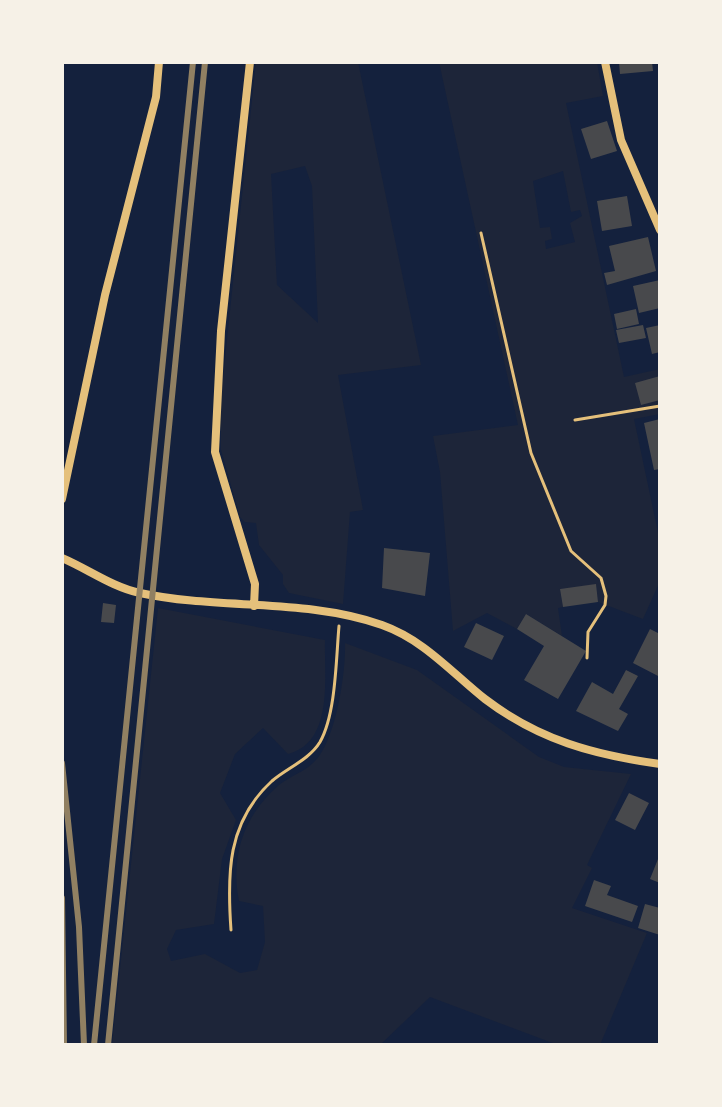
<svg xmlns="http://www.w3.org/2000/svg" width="722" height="1107" font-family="'Varela Round',sans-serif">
  <rect width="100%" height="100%" fill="#14213d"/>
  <path fill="#1d2539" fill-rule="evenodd" d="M256,62h102l63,303 -83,10 25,135 -13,2 -7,92 -54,-11 -6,-9v-9l-24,-30 -3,-22 -11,-1 -5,-5 -19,-67v-53zM305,166l7,20 6,137 -41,-38 -6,-111z
    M439,62h158l6,34 -37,7 58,274 36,-8v45l-26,5 26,123v39l-17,38 -45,-17 -2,-17 -36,4 3,18 -5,1 4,28 -36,-22 -9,15 -30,-16 -34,18 -13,-159 -7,-36 85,-11zM563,171l8,41 9,-2 2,6 -12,7 5,19 -29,7 -1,-8 7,-2 -2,-12 -10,1 -7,-47z
    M158,608l167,32c-1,38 9,102 -37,114l-25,-26 -28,26 -15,39 16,27 -14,39 -8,65 -38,6 -9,19 4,12 34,-7 35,19 17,-3 8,-28 -2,-36 -24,-5c-9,-45 5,-86 40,-116 11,-9 26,-13 36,-24 21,-22 31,-89 30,-118l72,27 122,87 25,10 67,7 -44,91 5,3 -20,40 75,25 -47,112h-42l-128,-48 -50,48h-268z"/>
  <path fill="#48494c" d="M619,62h33l1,9 -33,3z
    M607,121l10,30 -26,8 -10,-30z
    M627,196l5,30 -30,5 -5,-30z
    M648,237l8,34 -49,14 -3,-12 11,-2 -6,-25z
    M660,280v28l-21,5 -6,-27z
    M636,309l3,15 -22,5 -3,-15z
    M643,325l3,13 -27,5 -3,-13z
    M660,325v27l-8,2 -6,-26z
    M660,376v24l-19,5 -6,-22z
    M660,419v50l-6,1 -10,-47z
    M384,548l46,5 -5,43 -43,-8z
    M596,584l2,18 -35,5 -3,-18z
    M103,603l13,2 -2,18 -13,-1z
    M526,614l60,37 -28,48 -34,-19 20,-34 -27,-17z
    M476,623l28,13 -12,24 -28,-13z
    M650,629l10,5v43l-27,-14z
    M626,670l12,6 -19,33 9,5 -10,17 -42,-20 16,-29 21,12z
    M629,793l20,10 -14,27 -20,-10z
    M660,854v29l-10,-4z
    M594,880l17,6 -4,9 31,11 -6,16 -47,-16z
    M645,904l15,4v27l-22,-7z"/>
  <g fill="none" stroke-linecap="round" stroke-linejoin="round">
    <path stroke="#e5c07b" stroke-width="3" d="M481,233l50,220 40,98 30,27 5,18 -1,9 -17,27 -1,26
      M575,420l85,-14
      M231,930c-4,-56 -4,-108 41,-149 15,-13 37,-21 48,-39 16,-28 16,-83 19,-116"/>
    <path stroke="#e5c07b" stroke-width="8" d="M250,62l-29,269 -6,121 40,132 -1,22
      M605,62l16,78 39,90
      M62,499l43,-204 51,-198 3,-35
      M62,558c26,11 50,29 78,35 79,17 165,5 242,32 42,15 69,47 103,74 54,41 109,56 175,65"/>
    <path stroke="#918062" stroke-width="6" d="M62,763l17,164 5,118
      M62,898l2,147
      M94,1045l99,-983
      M108,1045l97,-983"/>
  </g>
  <rect width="722" height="1107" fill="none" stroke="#f6f1e7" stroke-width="128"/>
</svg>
